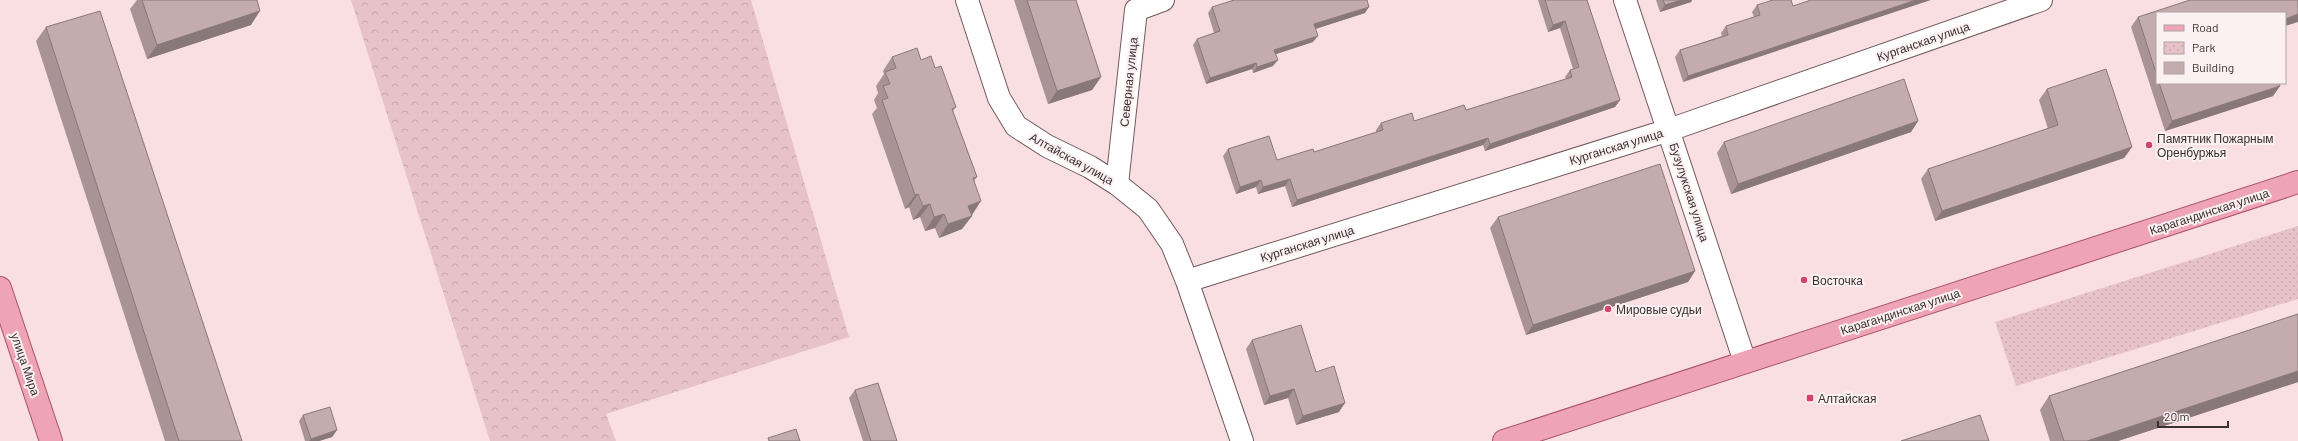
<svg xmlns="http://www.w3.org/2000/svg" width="2298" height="441" font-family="Barlow,sans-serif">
  <defs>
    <pattern id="forest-crowns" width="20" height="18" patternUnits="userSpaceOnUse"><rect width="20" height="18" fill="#e7c2c7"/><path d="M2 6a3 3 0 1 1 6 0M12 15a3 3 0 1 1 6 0" fill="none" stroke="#c7a7ab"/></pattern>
    <pattern id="park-dots" width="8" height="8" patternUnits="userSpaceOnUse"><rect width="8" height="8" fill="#e7c2c7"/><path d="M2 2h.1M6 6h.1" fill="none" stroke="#c7a7ab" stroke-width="1.8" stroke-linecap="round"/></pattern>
  </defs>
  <rect width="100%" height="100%" fill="#f9dfe2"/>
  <path fill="url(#forest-crowns)" d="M351,0h400l98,337 -243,77 10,27h-126z"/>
  <path fill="url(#park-dots)" d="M2298,226v73l-282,87 -21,-64z"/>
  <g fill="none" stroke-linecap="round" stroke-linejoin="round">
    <defs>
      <path id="minor" d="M967,0l32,98 17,28 31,20 43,21 27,17 31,25 24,35 15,37 55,160
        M1625,0l120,362
        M1117,184l19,-174 27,-10
        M1187,281l482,-151 372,-130"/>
      <path id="major" d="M0,288l51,153
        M1504,441l794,-259"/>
    </defs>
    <use href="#minor" stroke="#6f595c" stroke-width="24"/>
    <use href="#major" stroke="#a85467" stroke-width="24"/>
    <use href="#minor" stroke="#fff" stroke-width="22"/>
    <use href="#major" stroke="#efa4b5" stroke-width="22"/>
  </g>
  <path fill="#a99396" d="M137,0h120l-6,25 -104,34 -17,-50z
    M1014,0h62l25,77 -9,13 -44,14z
    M1538,0h49l33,100 -5,7 -130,44 -2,-6 -191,62 -7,-21 -27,8 -2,-7 -20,7 -13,-38 5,-7 49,11 37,-8 62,-20v-2l5,-7 33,-2 52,-11 100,-31 -1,-2 5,-7 3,-1 -13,-41 -12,4z
    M1656,0h36l-1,2 -31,10z
    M1791,0l-108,82 -8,-25 5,-7 42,-14 -1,-3 5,-7 28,-9 -2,-5 5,-7z
    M1212,7l153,6 -50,16 -2,13 -37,12 -3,12 -20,7 -1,-4 -46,15 -13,-39 4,-6 17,-6 -6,-20z
    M2157,13v70h122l1,3 -7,10 -108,35 -34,-104 7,-10z
    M46,27l196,414h-77l-129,-400z
    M892,57l29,3 14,8 21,39 -3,4 24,66 -3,4 -2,34 -10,14 -23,9 -4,-10 -10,3 -5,-14 -7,3 -4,-13 -4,2 -33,-95 5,-6 -3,-8 4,-7 -2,-7 8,-12 -1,-3z
    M2047,89l85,58 -8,11 -189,63 -14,-42 7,-10 120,-40 -9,-29z
    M1918,121l-7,11 -180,62 -14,-41 7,-11z
    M1498,217l197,54 -7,11 -162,53 -36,-107z
    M2298,314v68l-180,59h-68l-10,-31 9,-14z
    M1252,340l64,32 23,40 -43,13 -8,-27 -24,7 -18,-56z
    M855,390l42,51h-34l-14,-43z
    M303,415l34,15 -5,7 -13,4h-14l-6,-20z"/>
  <path fill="#89787a" d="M1681,0h11l-1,2 -31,10 5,-7z
    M1916,0h15l-248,82 5,-6z
    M1369,7l-4,6 -56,18 5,-7z
    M260,11l-9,14 -104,34 10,-14z
    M2298,14v8l-13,4v-7z
    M1565,21l-5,7 -12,4 5,-7z
    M1318,36l-5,6 -43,14 4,-6z
    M1278,60l-5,6 -20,7 4,-6z
    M1256,63l-4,6 -46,15 4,-6z
    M1101,77l-9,13 -44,14 9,-13z
    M2280,86l-7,10 -108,35 7,-10z
    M1620,100l-5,7 -130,44 5,-7z
    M1918,121l-7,11 -180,62 7,-10z
    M1488,138l-5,7 -191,62 5,-7z
    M2132,147l-8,11 -189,63 7,-10z
    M1290,179l-5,7 -27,8 5,-7z
    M1261,180l-5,7 -20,7 4,-7z
    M918,194l-9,13 -4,2 10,-14z
    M981,201l-9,14 -4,-9z
    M930,204l-10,13 -7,3 10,-14z
    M944,214l-9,14 -10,3 9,-14z
    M972,216l-10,13 -23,9 9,-14z
    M1695,271l-7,11 -162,53 7,-10z
    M2298,371v11l-180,59h-31z
    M1294,389l-6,9 -24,7 6,-9z
    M1345,403l-6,9 -43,13 7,-9z
    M337,430l-5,7 -13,4h-10l2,-2z"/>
  <path fill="#c4abae" stroke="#89787a" d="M142,0h115l3,11 -103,34z
    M1027,0h49l25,77 -44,14z
    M1234,0h133l2,7 -55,17 4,12 -44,14 4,10 -21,7 -1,-4 -46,15 -13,-39 23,-8 -8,-24z
    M1545,0h42l33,100 -130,44 -2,-6 -191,62 -7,-21 -27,8 -2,-7 -21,7 -12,-38 41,-13 8,24 36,-11 1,3 69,-22 -2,-7 31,-10 2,8 50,-16 2,5 106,-33 -2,-7 9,-3 -14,-46 -12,4z
    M1663,0h18l-16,5z
    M1773,0h18l2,6 18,-6h105l-228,76 -8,-26 48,-15 -2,-9 34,-11 -3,-10z
    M2190,0h108v14l-13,5v-6h-128v63l-19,-59z
    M100,11l142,430h-63l-133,-414z
    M917,48l4,12 10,-4 4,12 6,-2 15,41 -4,2 25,68 -4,1 8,23 -13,5 4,10 -24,8 -4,-10 -10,3 -4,-13 -7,2 -5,-12 -3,1 -33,-95 6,-2 -5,-12 7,-2 -5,-12 11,-4 -4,-11z
    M2106,69l26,78 -190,64 -14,-42 130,-44 -11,-36z
    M1904,79l14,42 -180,63 -14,-42z
    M2159,83h120l1,3 -108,35z
    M1660,164l35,107 -162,54 -35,-108z
    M2298,314v57l-211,70h-23l-15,-45z
    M1301,325l15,47 18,-6 11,37 -42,13 -9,-27 -24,7 -18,-56z
    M878,383l19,58h-26l-16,-51z
    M330,407l7,23 -26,9 -8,-24z
    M1980,415l9,26h-88z
    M796,429l4,12h-31l-1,-3z"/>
  <g fill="#d3446a" stroke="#fbf1f2" stroke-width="1.5">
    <circle cx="2149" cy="145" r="4"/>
    <circle cx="1804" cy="280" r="4"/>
    <circle cx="1608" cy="309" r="4"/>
    <rect x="1806" y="394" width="8" height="8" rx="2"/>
  </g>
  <g text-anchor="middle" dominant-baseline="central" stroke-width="4" stroke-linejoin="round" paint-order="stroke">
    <g font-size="12" fill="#3a3031" stroke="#fbf1f2">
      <text transform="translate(1923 41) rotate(-19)">Курганская улица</text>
      <text transform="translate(1128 82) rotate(-84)">Северная улица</text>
      <text transform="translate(1616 146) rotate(-17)">Курганская улица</text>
      <text transform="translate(1072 158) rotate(29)">Алтайская улица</text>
      <text transform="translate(1690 192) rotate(72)">Бузулукская улица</text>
      <text transform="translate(2209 211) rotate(-18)">Карагандинская улица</text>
      <text transform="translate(1307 243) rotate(-17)">Курганская улица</text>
      <text transform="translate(1900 311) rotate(-18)">Карагандинская улица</text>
      <text transform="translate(26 364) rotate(71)">улица Мира</text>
    </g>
    <g font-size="12" fill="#3a3031" stroke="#fbf1f2" text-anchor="start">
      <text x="2157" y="138">Памятник Пожарным<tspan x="2157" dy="14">Оренбуржья</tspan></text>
      <text x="1812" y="280">Восточка</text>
      <text x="1616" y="309">Мировые судьи</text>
      <text x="1818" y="398">Алтайская</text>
    </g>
  </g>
  <rect x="2156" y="12" width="130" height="72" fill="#fbf1f2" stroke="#aea4a5"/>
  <rect x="2164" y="25" width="20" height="6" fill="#efa4b5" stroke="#aea4a5"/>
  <text x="2192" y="32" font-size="12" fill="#3a3031">Road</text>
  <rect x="2164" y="42" width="20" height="12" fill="url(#park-dots)" stroke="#aea4a5"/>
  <text x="2192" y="52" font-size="12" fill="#3a3031">Park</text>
  <rect x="2164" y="62" width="20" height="12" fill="#c4abae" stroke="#aea4a5"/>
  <text x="2192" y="72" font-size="12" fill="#3a3031">Building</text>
  <path d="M2158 421v6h70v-6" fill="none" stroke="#3a3031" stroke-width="2"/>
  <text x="2164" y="421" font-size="12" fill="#3a3031" stroke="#fbf1f2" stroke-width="3" paint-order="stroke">20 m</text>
</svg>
